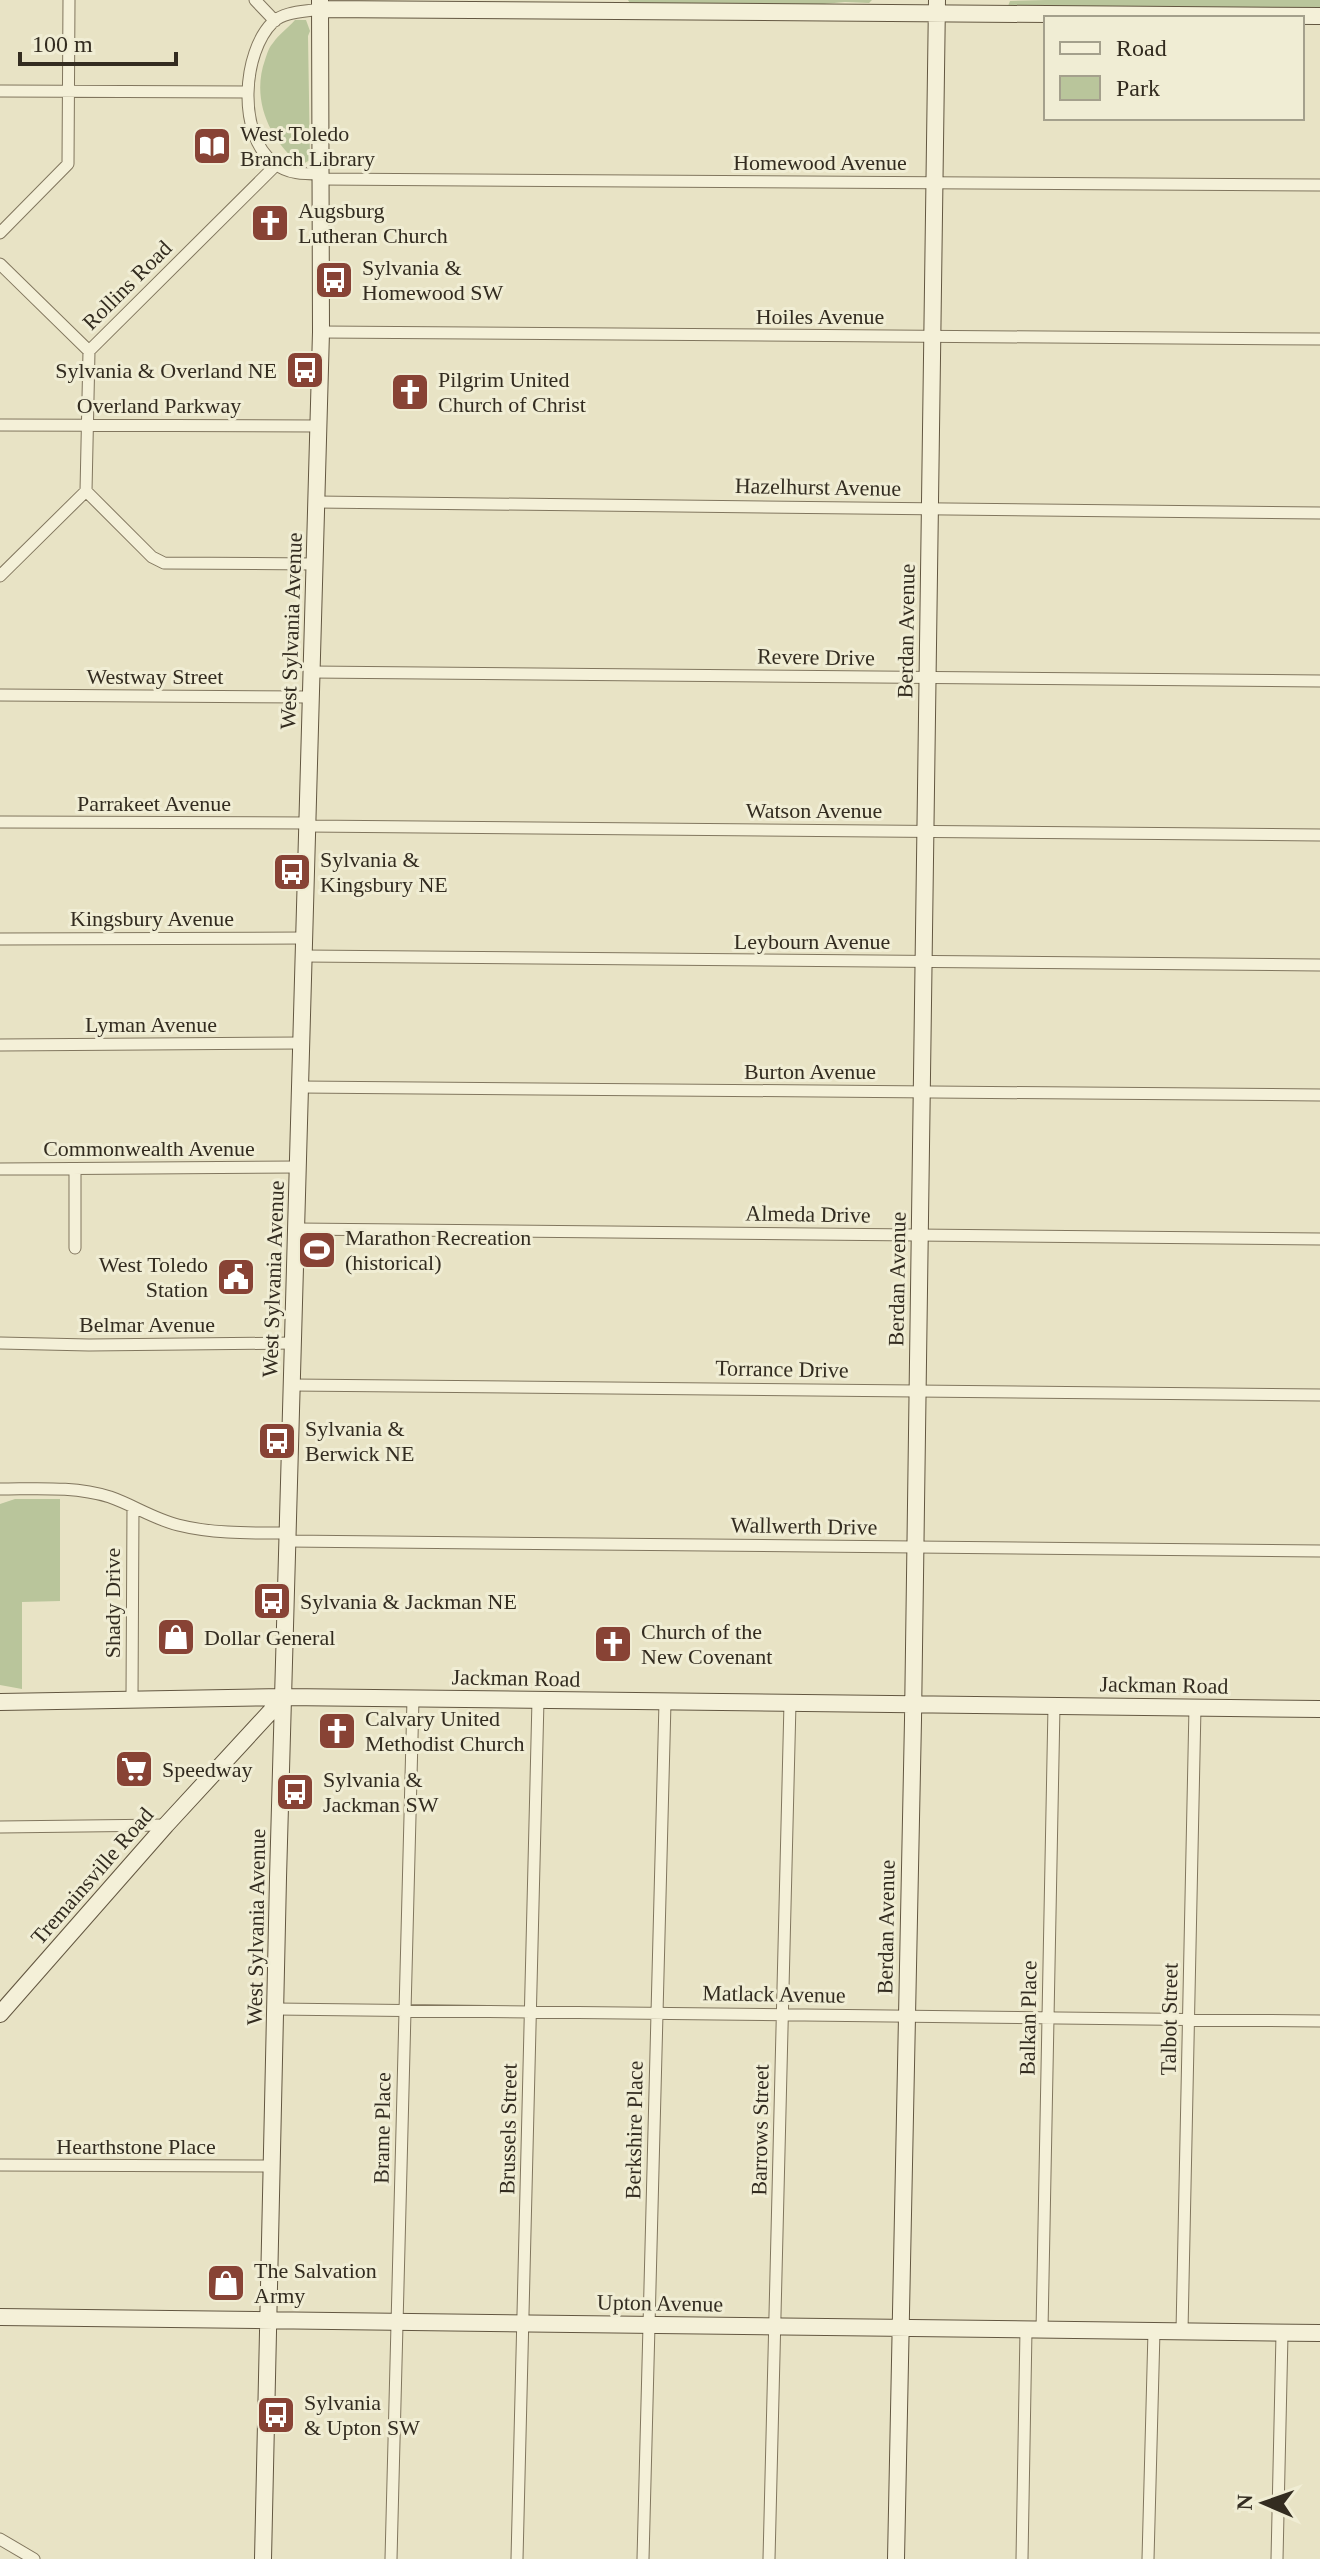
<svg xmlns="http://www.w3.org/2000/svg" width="1320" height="2559" font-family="'Times New Roman',serif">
  <rect width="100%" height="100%" fill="#e8e3c5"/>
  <path fill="#b9c59b" d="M628,0h244l-3,3 -24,-1 -54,5 -160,-2z
    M1046,0h274v9l-312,-3 2,-5z
    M295,20h11l4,11 -2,5 2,124 -9,5c-32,-25 -50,-66 -36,-105 2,-6 4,-13 8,-17 6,-9 15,-15 22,-23z
    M15,1499h45v102l-38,1v87l-22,-4v-181z"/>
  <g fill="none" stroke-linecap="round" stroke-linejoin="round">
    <defs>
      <path id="street" d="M255,0l20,21
        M320,9c-15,3 -35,2 -47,13 -31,30 -36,113 1,141 14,11 30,11 46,11
        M0,91l248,1
        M320,179l1000,6
        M0,233l68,-69 1,-164
        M0,264l89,87
        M321,332l999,7
        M0,425l318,1
        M86,491l66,66 12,6 151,1
        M316,502l1004,11
        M0,576l86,-85 3,-140 187,-186
        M311,672l1009,9
        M0,695l311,2
        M0,822l307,1
        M307,826l1013,9
        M0,939l305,-1
        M304,956l1016,9
        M0,1045l302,-2
        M300,1087l1020,8
        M0,1169l298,-2
        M75,1169v79
        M297,1229l1023,10
        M0,1343l89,2 205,-2
        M292,1385l1028,10
        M0,1489c37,0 74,-3 110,8 23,8 44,22 68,28 36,9 73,8 110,8
        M288,1541l1032,10
        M132,1699l1,-192
        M0,1827l166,-2
        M276,2009l1044,12
        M0,2165l272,1
        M1042,2330l12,-624
        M1182,2331l13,-624
        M0,2539l34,20
        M391,2559l22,-860
        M517,2559l21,-859
        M643,2559l22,-857
        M769,2559l21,-856
        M1022,2559l4,-229
        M1148,2559l6,-228
        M1277,2559l5,-225"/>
      <path id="secondary" d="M320,9l1000,7
        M0,1702l284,-5 1036,12
        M0,2014l166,-189 118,-128
        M0,2317l1320,16
        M263,2559l15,-681 43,-1546 -1,-332
        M896,2559l17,-839 24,-1720"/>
    </defs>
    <use href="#street" stroke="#81765e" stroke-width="13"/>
    <use href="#secondary" stroke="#635741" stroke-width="18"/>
    <use href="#street" stroke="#f4f0d8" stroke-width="11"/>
    <use href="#secondary" stroke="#f4f0d8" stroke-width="16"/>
  </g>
  <defs>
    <symbol id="library-square" viewBox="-11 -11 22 22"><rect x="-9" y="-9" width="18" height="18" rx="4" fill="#884335" stroke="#f0edd4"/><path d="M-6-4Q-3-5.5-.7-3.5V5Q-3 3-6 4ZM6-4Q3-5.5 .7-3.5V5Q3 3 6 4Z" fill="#fff"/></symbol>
    <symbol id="church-square" viewBox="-11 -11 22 22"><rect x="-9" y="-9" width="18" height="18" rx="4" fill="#884335" stroke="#f0edd4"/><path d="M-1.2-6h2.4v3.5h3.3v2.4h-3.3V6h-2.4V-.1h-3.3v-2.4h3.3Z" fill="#fff"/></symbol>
    <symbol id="bus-square" viewBox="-11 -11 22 22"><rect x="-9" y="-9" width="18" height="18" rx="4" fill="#884335" stroke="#f0edd4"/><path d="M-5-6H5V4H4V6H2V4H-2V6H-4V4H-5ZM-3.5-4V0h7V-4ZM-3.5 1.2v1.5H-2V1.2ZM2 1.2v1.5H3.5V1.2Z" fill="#fff"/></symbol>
    <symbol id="stadium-square" viewBox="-11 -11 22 22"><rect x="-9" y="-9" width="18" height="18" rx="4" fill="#884335" stroke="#f0edd4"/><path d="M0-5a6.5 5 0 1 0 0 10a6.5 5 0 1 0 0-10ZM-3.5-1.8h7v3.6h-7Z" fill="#fff"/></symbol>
    <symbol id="civic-square" viewBox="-11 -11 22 22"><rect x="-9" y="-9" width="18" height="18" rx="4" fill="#884335" stroke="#f0edd4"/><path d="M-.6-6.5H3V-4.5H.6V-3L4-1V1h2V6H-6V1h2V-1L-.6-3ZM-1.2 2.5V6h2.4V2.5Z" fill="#fff"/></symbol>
    <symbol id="shop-square" viewBox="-11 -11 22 22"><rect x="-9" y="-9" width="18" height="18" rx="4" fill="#884335" stroke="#f0edd4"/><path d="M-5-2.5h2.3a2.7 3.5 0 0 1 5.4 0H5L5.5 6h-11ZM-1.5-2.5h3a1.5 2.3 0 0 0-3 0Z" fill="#fff"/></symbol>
    <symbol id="supermarket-square" viewBox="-11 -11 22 22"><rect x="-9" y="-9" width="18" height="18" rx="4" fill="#884335" stroke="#f0edd4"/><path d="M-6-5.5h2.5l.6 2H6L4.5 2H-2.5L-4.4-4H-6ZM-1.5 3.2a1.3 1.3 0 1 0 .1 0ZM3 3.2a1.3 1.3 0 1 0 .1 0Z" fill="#fff"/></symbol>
  </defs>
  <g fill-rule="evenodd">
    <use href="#library-square" x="190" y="124" width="44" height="44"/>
    <use href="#church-square" x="248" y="201" width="44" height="44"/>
    <use href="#bus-square" x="312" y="258" width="44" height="44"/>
    <use href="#bus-square" x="283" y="348" width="44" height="44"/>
    <use href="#church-square" x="388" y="370" width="44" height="44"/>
    <use href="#bus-square" x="270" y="850" width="44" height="44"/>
    <use href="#stadium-square" x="295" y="1228" width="44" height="44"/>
    <use href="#civic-square" x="214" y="1255" width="44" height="44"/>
    <use href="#bus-square" x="255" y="1419" width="44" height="44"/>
    <use href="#bus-square" x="250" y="1579" width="44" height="44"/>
    <use href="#shop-square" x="154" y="1615" width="44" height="44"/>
    <use href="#church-square" x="591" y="1622" width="44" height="44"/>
    <use href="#church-square" x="315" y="1709" width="44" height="44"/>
    <use href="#supermarket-square" x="112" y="1747" width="44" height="44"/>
    <use href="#bus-square" x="273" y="1770" width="44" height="44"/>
    <use href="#shop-square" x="204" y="2261" width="44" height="44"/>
    <use href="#bus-square" x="254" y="2393" width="44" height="44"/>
  </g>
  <g text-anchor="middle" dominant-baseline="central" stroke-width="6" stroke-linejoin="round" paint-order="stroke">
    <g font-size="22" fill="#332c20" stroke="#f0edd4" text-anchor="start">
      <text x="240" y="133">West Toledo<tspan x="240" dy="25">Branch Library</tspan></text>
      <text x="298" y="210">Augsburg<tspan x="298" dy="25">Lutheran Church</tspan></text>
      <text x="362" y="267">Sylvania &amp;<tspan x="362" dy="25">Homewood SW</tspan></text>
      <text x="277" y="370" text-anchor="end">Sylvania &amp; Overland NE</text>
      <text x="438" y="379">Pilgrim United<tspan x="438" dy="25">Church of Christ</tspan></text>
      <text x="320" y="859">Sylvania &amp;<tspan x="320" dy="25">Kingsbury NE</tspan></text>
      <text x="345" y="1237">Marathon Recreation<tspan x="345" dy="25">(historical)</tspan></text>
      <text x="208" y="1264" text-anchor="end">West Toledo<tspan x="208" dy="25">Station</tspan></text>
      <text x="305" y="1428">Sylvania &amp;<tspan x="305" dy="25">Berwick NE</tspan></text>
      <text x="300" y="1601">Sylvania &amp; Jackman NE</text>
      <text x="641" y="1631">Church of the<tspan x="641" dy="25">New Covenant</tspan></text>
      <text x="204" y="1637">Dollar General</text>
      <text x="365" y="1718">Calvary United<tspan x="365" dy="25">Methodist Church</tspan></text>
      <text x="162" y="1769">Speedway</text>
      <text x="323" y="1779">Sylvania &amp;<tspan x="323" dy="25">Jackman SW</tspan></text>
      <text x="254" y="2270">The Salvation<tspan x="254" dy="25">Army</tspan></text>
      <text x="304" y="2402">Sylvania<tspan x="304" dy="25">&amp; Upton SW</tspan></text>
    </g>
    <g font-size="22" fill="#332c20" stroke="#f0edd4">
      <text x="820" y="162">Homewood Avenue</text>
      <text transform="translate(127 285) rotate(-45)">Rollins Road</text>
      <text x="820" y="316">Hoiles Avenue</text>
      <text x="159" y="405">Overland Parkway</text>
      <text transform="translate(818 487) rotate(1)">Hazelhurst Avenue</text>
      <text transform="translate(291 631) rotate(-88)">West Sylvania Avenue</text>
      <text transform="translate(906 631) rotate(-89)">Berdan Avenue</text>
      <text transform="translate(816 657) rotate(1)">Revere Drive</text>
      <text x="155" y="676">Westway Street</text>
      <text x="154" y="803">Parrakeet Avenue</text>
      <text x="814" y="810">Watson Avenue</text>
      <text x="152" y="918">Kingsbury Avenue</text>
      <text x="812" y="941">Leybourn Avenue</text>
      <text x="151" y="1024">Lyman Avenue</text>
      <text x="810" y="1071">Burton Avenue</text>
      <text x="149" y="1148">Commonwealth Avenue</text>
      <text transform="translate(808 1214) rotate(1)">Almeda Drive</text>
      <text transform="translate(273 1279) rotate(-88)">West Sylvania Avenue</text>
      <text transform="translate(897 1279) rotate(-89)">Berdan Avenue</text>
      <text x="147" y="1324">Belmar Avenue</text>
      <text transform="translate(782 1369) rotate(1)">Torrance Drive</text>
      <text transform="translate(804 1526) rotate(1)">Wallwerth Drive</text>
      <text transform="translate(112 1603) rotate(-90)">Shady Drive</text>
      <text transform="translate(516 1678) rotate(1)">Jackman Road</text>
      <text transform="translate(1164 1685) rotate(1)">Jackman Road</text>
      <text transform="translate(92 1876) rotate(-49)">Tremainsville Road</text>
      <text transform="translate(256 1927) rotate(-89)">West Sylvania Avenue</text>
      <text transform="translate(886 1927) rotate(-89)">Berdan Avenue</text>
      <text transform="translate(774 1994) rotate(1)">Matlack Avenue</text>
      <text transform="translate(1028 2018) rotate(-89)">Balkan Place</text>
      <text transform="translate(1169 2019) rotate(-89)">Talbot Street</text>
      <text transform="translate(382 2128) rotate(-89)">Brame Place</text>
      <text transform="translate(508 2129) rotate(-89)">Brussels Street</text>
      <text transform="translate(634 2130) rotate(-89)">Berkshire Place</text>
      <text transform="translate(760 2130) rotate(-89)">Barrows Street</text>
      <text x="136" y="2146">Hearthstone Place</text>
      <text transform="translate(660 2303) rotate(1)">Upton Avenue</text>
    </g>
  </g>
  <rect x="1044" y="16" width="260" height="104" fill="#f0edd4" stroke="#a4a08c" stroke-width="2"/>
  <rect x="1060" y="42" width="40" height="12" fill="#f4f0d8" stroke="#a4a08c" stroke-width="2"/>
  <text x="1116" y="56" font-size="24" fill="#332c20">Road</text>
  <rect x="1060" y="76" width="40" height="24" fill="#b9c59b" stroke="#a4a08c" stroke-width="2"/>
  <text x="1116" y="96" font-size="24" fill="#332c20">Park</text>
  <g transform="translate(1264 2503) rotate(272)" stroke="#f0edd4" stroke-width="6" paint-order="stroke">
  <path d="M0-6L14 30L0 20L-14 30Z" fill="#332c20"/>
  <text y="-12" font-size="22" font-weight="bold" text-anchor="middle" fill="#332c20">N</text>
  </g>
  <path d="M20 52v12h156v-12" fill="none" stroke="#332c20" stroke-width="4"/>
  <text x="32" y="52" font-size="24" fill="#332c20" stroke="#f0edd4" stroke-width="6" paint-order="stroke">100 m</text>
</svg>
